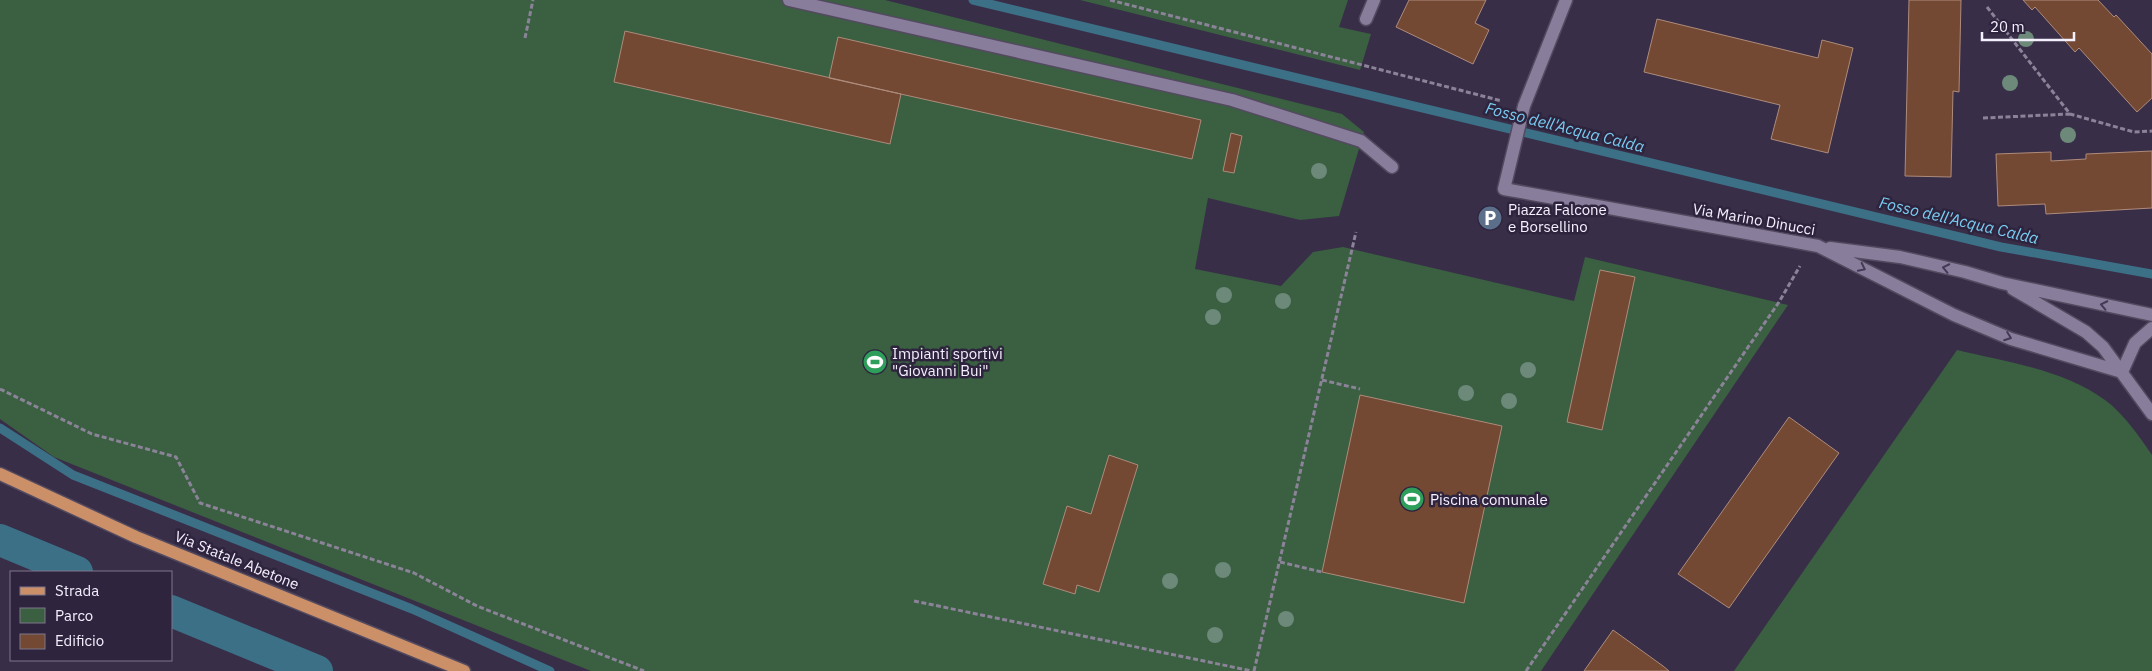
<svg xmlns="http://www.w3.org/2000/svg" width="2152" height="671" font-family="'IBM Plex Sans',sans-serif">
  <rect width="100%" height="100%" fill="#392e48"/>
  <path fill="#3a5f41" d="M0,0h885l457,114 22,18 -25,84 -39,4 -92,-22 -13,71 86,17 32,-34 30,-5 231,54 11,-44 203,48 -247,366h-950l-537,-214 -54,-38z
    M1080,0h268l-9,27 32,7 -11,36z
    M1957,350c49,12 106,19 148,50 17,12 35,37 47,55v216h-418z"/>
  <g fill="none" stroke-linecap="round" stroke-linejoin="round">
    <path stroke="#3c7086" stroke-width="9" d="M973,0l1028,247 151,27
      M0,428l73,47 339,134 138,62"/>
    <path stroke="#3c7086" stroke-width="32" d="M0,540l77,32
      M171,611l146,60"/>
  </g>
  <path fill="#734934" stroke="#ae8b7b" d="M1409,0h77l-11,23 14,7 -16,34 -77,-37z
    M1909,0h52l-2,92 -6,-1 -2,86 -46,-1z
    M2023,0h75l16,17 2,-2 36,39v44l-15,14 -58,-64 -4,4 -40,-45 -3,3z
    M1657,19l161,39 4,-18 31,8 -25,105 -57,-14 9,-34 -136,-33z
    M625,31l276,63 -11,50 -276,-62z
    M838,37l363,83 -9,39 -363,-81z
    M1231,133l11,3 -8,37 -11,-2z
    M2152,151v57l-106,6 -1,-10 -47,2 -2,-52 55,-2v9l35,-2v-5z
    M1600,270l35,7 -33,153 -35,-8z
    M1360,395l142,31 -38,177 -142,-31z
    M1789,417l50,36 -110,155 -51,-34z
    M1109,455l29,10 -39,127 -22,-7 -2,9 -32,-10 24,-78 24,8z
    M1613,630l50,36 6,5h-85z"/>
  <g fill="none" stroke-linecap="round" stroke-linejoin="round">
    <defs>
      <path id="lane" d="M1366,19l8,-19"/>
      <path id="street" d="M789,0l443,100 129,41 31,26
        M1566,0l-42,106 -20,83 314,57 136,69 57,24 111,33
        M1830,248l70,9 65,15 37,11 150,32
        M2013,289l73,43 17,15 49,67
        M2122,372l13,-29 17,-15"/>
      <path id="primary" d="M0,474l136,63 328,134"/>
    </defs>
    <use href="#lane" stroke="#534a60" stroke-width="15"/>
    <use href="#street" stroke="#534a60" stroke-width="15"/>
    <use href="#primary" stroke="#534a60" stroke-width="15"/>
    <path stroke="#8b8398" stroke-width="3" stroke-dasharray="5 2.5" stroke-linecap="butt" d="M1110,0l392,101
      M1987,7l83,107 64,18 18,-1
      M525,38l8,-38
      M1983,118l87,-4
      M1322,380l38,9
      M0,389l92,45 84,23 24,46 214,70 63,33 167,65
      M1280,562l42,10
      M914,601l338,70
      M1254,671l102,-439
      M1526,671l253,-369 21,-36"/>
    <use href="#lane" stroke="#897d9c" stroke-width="12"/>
    <use href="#street" stroke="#897d9c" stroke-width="12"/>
    <use href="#primary" stroke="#cc9068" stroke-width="12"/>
  </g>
  <g fill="#6c8979">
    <circle cx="2026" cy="39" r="8"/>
    <circle cx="2010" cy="83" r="8"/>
    <circle cx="2068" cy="135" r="8"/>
    <circle cx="1319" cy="171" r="8"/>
    <circle cx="1224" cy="295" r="8"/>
    <circle cx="1283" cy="301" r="8"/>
    <circle cx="1213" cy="317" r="8"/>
    <circle cx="1528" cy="370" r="8"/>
    <circle cx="1466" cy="393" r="8"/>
    <circle cx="1509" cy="401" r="8"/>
    <circle cx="1223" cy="570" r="8"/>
    <circle cx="1170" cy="581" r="8"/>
    <circle cx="1286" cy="619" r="8"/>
    <circle cx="1215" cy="635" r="8"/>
  </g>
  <defs><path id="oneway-chevron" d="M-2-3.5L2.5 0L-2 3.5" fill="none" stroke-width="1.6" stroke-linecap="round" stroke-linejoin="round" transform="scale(1.25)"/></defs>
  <g stroke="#453a56">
    <use href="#oneway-chevron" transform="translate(1862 268) rotate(26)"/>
    <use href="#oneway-chevron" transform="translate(1946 268) rotate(-168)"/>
    <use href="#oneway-chevron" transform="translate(2104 305) rotate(-168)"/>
    <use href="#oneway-chevron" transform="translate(2008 337) rotate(20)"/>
  </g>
  <defs>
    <symbol id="parking-disc" viewBox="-11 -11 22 22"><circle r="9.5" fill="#5c6f8a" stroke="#2e243e"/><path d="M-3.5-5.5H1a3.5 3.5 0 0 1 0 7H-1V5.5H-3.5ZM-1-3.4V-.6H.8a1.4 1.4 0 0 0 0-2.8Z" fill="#fff"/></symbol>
    <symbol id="stadium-disc" viewBox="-11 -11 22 22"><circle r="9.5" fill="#2e9e5b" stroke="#2e243e"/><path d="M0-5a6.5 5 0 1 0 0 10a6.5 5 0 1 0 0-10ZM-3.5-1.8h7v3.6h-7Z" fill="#fff"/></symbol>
  </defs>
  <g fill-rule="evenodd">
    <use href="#parking-disc" x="1476" y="204" width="28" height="28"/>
    <use href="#stadium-disc" x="861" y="348" width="28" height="28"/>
    <use href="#stadium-disc" x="1398" y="485" width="28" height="28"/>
  </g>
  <g text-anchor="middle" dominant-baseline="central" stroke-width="5" stroke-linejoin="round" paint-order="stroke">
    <g font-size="15" fill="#f5f0fe" stroke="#2e243e" text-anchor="start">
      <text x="1508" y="209">Piazza Falcone<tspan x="1508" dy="17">e Borsellino</tspan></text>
      <text x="892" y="353">Impianti sportivi<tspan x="892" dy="17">"Giovanni Bui"</tspan></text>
      <text x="1430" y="499">Piscina comunale</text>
    </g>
    <g font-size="15" fill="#f5f0fe" stroke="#2e243e">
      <text transform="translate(1754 219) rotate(10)">Via Marino Dinucci</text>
      <text transform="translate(237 560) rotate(22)">Via Statale Abetone</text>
    </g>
    <g font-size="16" font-style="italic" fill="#79ccf1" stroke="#2e243e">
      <text transform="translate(1565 127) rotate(14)">Fosso dell'Acqua Calda</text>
      <text transform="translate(1959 220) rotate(13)">Fosso dell'Acqua Calda</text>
    </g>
  </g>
  <rect x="10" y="571" width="162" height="90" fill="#2e243e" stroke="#7e768b"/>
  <rect x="20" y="587" width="25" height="8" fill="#cc9068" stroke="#7e768b"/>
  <text x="55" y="596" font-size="15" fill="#f5f0fe">Strada</text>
  <rect x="20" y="608" width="25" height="15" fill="#3a5f41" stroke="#7e768b"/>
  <text x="55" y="621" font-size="15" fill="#f5f0fe">Parco</text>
  <rect x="20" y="634" width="25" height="15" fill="#734934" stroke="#7e768b"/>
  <text x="55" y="646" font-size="15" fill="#f5f0fe">Edificio</text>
  <path d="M1982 32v8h92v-8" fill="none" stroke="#f5f0fe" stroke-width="2.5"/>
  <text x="1990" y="32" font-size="15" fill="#f5f0fe" stroke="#2e243e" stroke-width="4" paint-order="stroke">20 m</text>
</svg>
